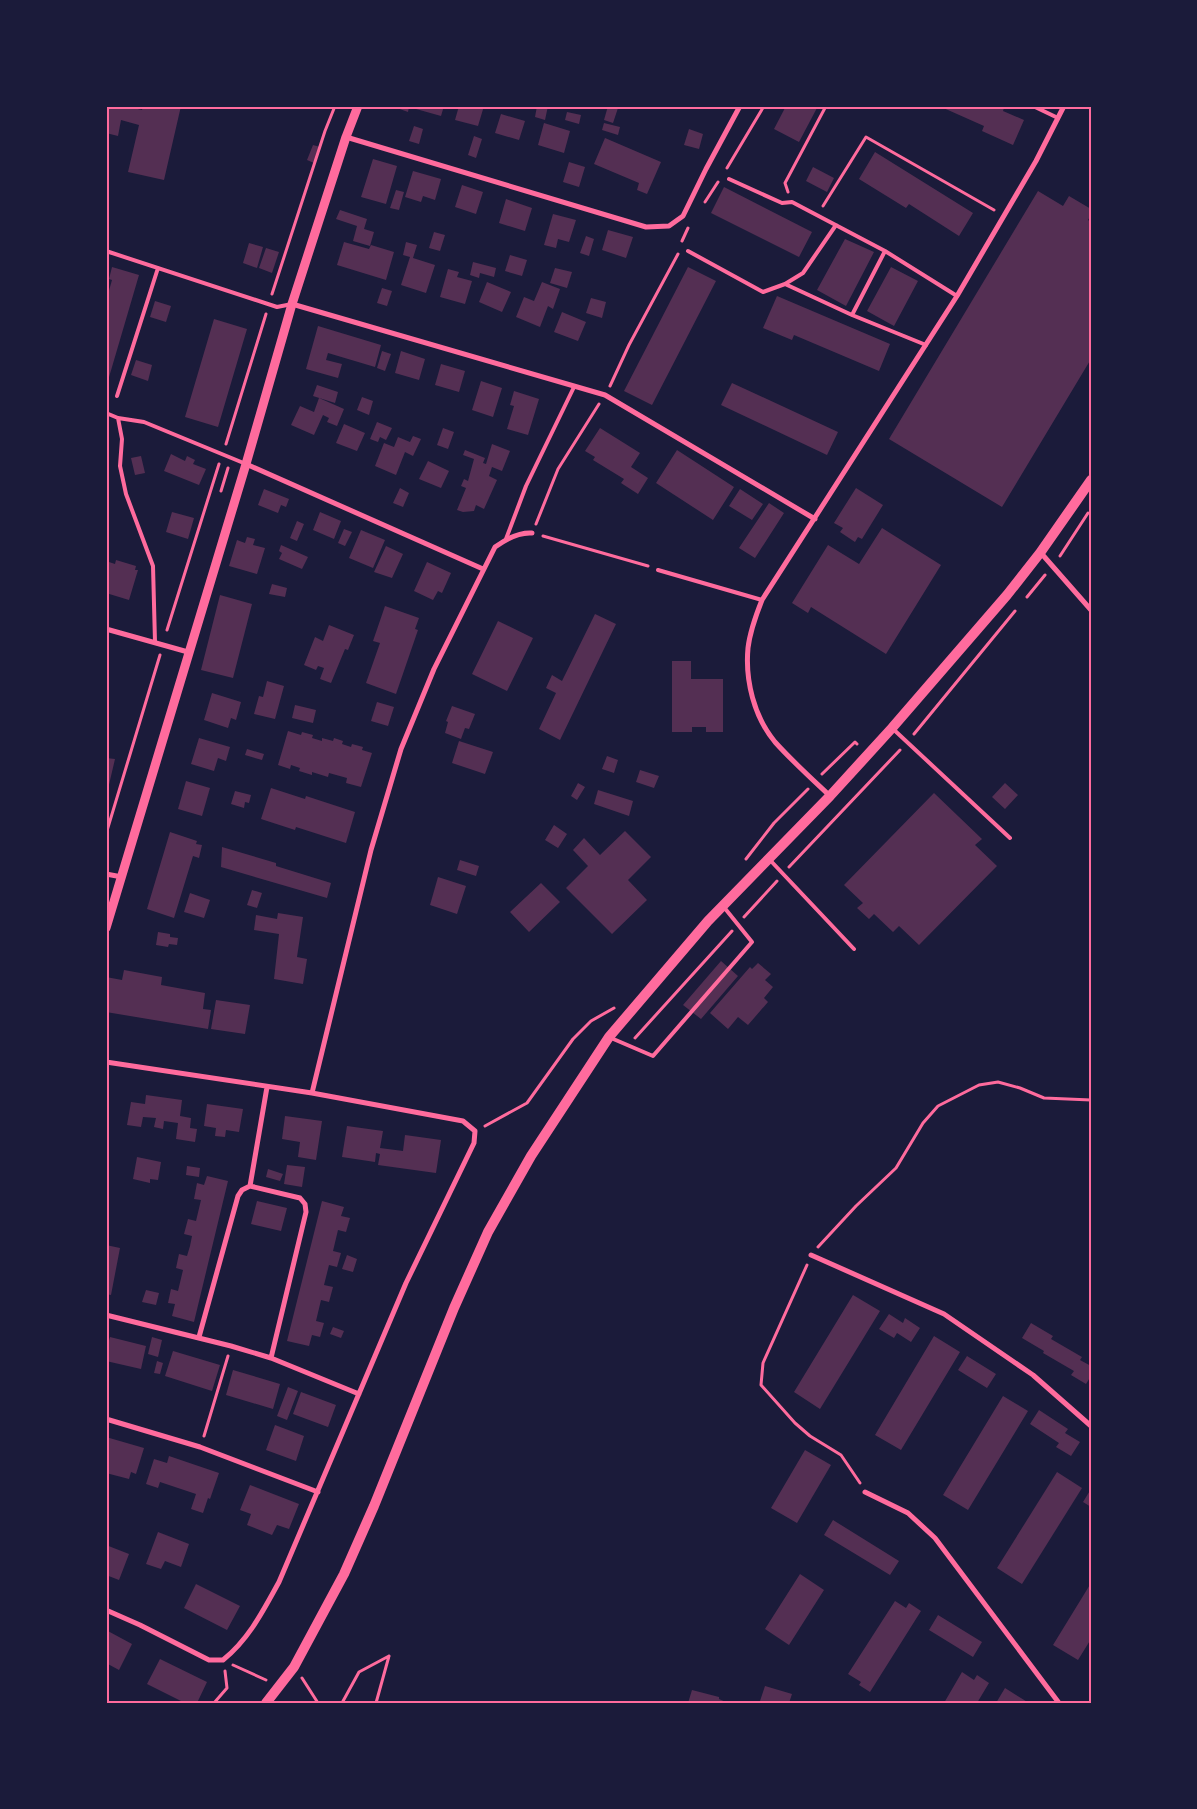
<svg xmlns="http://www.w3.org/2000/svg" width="1197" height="1809" font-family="'Roboto Condensed',sans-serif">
  <rect width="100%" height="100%" fill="#1b1b3a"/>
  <path fill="#542f53" d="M106,106h19l17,4 1,-4h38l-17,74 -36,-8 11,-47 -18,-5 -3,16 -12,-3z
    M398,106h46l-3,10 -32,-9 -1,5 -11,-4z
    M459,106h25l-6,20 -23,-6z
    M537,106h11l-3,14 -10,-3z
    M608,106l10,2 -5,15 -9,-3z
    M786,106h32l-19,36 -25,-13z
    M939,106h61l4,2 -1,3 21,9 -11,25 -31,-14 2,-5z
    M567,112l14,3 -2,9 -14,-4z
    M501,114l24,7 -6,19 -24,-7z
    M544,123l26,8 -6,22 -26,-8z
    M604,123l16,4 -2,8 -16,-5z
    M414,126l9,3 -4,15 -10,-3z
    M689,129l14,5 -4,15 -15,-4z
    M474,136l8,3 -6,19 -8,-3z
    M605,138l56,24 -14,32 -10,-4 2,-7 -45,-19z
    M313,145l7,2 -6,16 -7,-3z
    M875,152l98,61 -14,23 -50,-32 -3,4 -47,-29z
    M373,159l24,7 -11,38 -25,-7z
    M569,162l16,5 -6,20 -16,-5z
    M813,167l21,11 -7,14 -21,-11z
    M413,171l28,8 -6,21 -12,-4 -2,6 -16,-5z
    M462,185l21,7 -7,22 -21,-7z
    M724,187l88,45 -13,25 -88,-44z
    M396,190l8,2 -5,18 -9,-2z
    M1038,191l25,15 6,-10 22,13v6l-3,5 3,2v137l-89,148 -113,-68z
    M506,199l26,9 -7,23 -26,-8z
    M340,210l27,9 -3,10 10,3 -4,14 -17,-5 4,-15 -21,-7z
    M553,214l23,6 -7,22 -11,-3 -2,9 -12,-3z
    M608,230l25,7 -7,21 -24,-8z
    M434,232l11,3 -5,16 -11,-3z
    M586,236l8,3 -5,17 -9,-3z
    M845,239l29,13 -28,54 -29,-16z
    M344,242l25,7 2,-4 23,7 -8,28 -49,-15z
    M406,242l11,3 -4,13 22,7 -9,28 -25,-8 9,-28 -7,-2z
    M249,243l14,4 -6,21 -14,-5z
    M266,248l13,4 -7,21 -13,-5z
    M510,255l17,5 -5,16 -17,-5z
    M473,262l23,6 -2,9 -14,-4 -1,5 -9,-3z
    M112,267l27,8 -32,109 -1,-90h2l4,-14 -3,-1z
    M688,267l28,14 -64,124 -28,-14z
    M891,267l27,14 -24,45 -27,-15z
    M555,268l17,4 -5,16 -17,-5z
    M448,269l11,3 -2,5 15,4 -7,23 -25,-7z
    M487,282l24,10 -9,20 -23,-10z
    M542,282l18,7 -7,20 -5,-3 -8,21 -24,-10 8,-20 10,4z
    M382,288l10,3 -5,15 -10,-3z
    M777,296l113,48 -11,27 -85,-36 -2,5 -29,-12z
    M591,298l15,4 -4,16 -16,-5z
    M155,301l16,5 -5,16 -16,-5z
    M562,312l24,10 -8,19 -24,-9z
    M214,319l33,10 -29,98 -33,-10z
    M318,326l63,19 -6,22 -47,-14 -2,7 16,4 -4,14 -32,-9z
    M382,351l9,3 -6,17 -8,-3z
    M401,351l24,8 -6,21 -24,-7z
    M136,360l16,5 -4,16 -17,-6z
    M441,364l24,7 -6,21 -24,-7z
    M481,381l21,7 -9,29 -21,-7z
    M732,383l106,49 -11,23 -106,-50z
    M317,385l21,7 -3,11 -22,-7z
    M514,391l25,8 -11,36 -21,-6 7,-23 -4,-1z
    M362,397l11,4 -4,14 -12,-5z
    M319,398l25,11 -7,17 -10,-4 2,-4 -6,-3 -9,20 -23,-10 9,-19 14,6z
    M377,422l15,6 -6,12 -6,-3 -2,5 -8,-3z
    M344,424l21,9 -8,18 -21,-8z
    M443,428l11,4 -6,17 -11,-4z
    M600,428l40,25 -9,14 17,11 -10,16 -17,-11 3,-4 -31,-19 2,-3 -10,-6z
    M413,436l8,3 -8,17 -8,-4 -9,23 -21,-9 9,-23 10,4 4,-10 12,5z
    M492,444l18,7 -8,20 -10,-4 -3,9 8,4 -13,29 -8,-4 -2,6 -11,1 -6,-2 9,-22 -5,-2 3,-7 4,2 6,-22 -11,-4 2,-5 20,8 -2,5 3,1z
    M677,450l57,37 -21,33 -57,-37z
    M171,454l14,7 2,-5 8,4 -2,4 13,5 -7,16 -35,-14z
    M141,456l4,17 -10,2 -4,-17z
    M428,461l21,10 -8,17 -22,-9z
    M400,488l9,5 -6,14 -10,-4z
    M856,488l27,17 -21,34 -4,-2 -3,5 -15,-10 3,-4 -9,-5z
    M264,489l25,10 -3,8 -5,-2 -3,8 -20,-8z
    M740,489l23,15 -11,16 -23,-14z
    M769,503l15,10 -29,45 -16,-10z
    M172,512l22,6 -6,21 -22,-7z
    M320,512l21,9 -7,18 -21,-9z
    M297,521l7,3 -7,17 -7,-3z
    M882,528l59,37 -55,89 -75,-47 -3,6 -16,-10 36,-58 31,19z
    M344,529l8,3 -7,14 -7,-3z
    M361,530l24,10 -12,28 -24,-10z
    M247,537l8,2 -2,6 12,3 -8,26 -28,-8 8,-26 8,3z
    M281,545l27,12 -6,12 -23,-10 3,-6 -3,-2z
    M386,546l17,8 -11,24 -18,-6z
    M116,560l20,6 -1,4h3l-9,30 -23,-7v-32l9,3z
    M427,562l24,11 -9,20 -4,-2 -5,9 -19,-9z
    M272,584l15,4 -2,9 -16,-3z
    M220,595l32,9 -19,74 -32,-8z
    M385,606l34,12 -4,11 3,1 -22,64 -30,-11 14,-40 -7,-2z
    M595,614l21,10 -56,116 -21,-11 17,-36 -10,-5 6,-13 10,6z
    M498,621l35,17 -26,53 -35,-17z
    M329,625l25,10 -6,15 -3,-1 -14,34 -11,-4 4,-11 -6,-2 -2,4 -12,-5 11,-28 8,4z
    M672,661h19v18h32v53h-17v-5h-14v5h-20z
    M267,681l17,5 -9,33 -21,-5 5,-18 4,1z
    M212,693l29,9 -5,18 -5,-2 -3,10 -24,-8z
    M377,702l17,5 -6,19 -17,-5z
    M295,705l21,5 -3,13 -21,-5z
    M452,706l23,8 -6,15 -4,-1 -4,11 -16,-6 3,-11 -2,-1z
    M288,731l13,4 1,-3 11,3 -1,3 10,3v-3l11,3 1,-3 9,3 -1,3 9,3 1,-3 11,3 -1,3 10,3 -11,34 -15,-4 1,-5 -18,-5 -1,4 -16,-5v3l-13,-4 1,-3 -9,-3 -1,4 -12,-4z
    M199,738l31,9 -4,14 -8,-3 -4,13 -23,-7z
    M459,741l34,11 -8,22 -33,-11z
    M247,749l17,5 -2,6 -17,-5z
    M607,756l11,4 -4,13 -12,-4z
    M106,758l9,1 -7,30h-2z
    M640,770l19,6 -5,12 -18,-6z
    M186,781l24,7 -8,28 -24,-7z
    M578,783l7,4 -8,13 -6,-4z
    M1005,783l13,12 -13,14 -13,-12z
    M271,788l34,11 1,-3 49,16 -9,31 -50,-16 -1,3 -34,-11z
    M598,790l35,11 -4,15 -35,-12z
    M235,791l16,4 -2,8 -4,-1 -1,6 -13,-4z
    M934,793l48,46 -7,6 22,21 -78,79 -20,-19 -6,6 -19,-18 -5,5 -12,-11 6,-5 -19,-18z
    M554,825l13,9 -9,14 -13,-8z
    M625,831l26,26 -23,23 19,20 -35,34 -46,-46 22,-22 -15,-16 11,-12 16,17z
    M170,832l27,9 -1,3 6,1 -3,13 -6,-2 -19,62 -27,-9z
    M222,847l54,16v3l55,17 -4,15 -106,-31z
    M460,860l19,6 -3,10 -19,-6z
    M438,877l28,9 -9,28 -27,-9z
    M541,883l19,19 -31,30 -19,-20z
    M252,890l10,3 -5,15 -10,-3z
    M190,893l20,7 -6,18 -20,-6z
    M278,913l25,4 -6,40 10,2 -4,25 -29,-5 5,-45 -25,-4 2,-15 21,4z
    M158,932l12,2v3l8,1 -1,7 -8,-1 -1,3 -12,-2z
    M721,961l17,15 -37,43 -18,-14z
    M758,963l13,11 -6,6 8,7 -9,11 4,4 -20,23 -10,-8 -10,12 -18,-16 40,-46 2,2z
    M124,970l38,7 -1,8 44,8 -2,16 8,1 -3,19 -102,-17v-35l16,3z
    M216,1000l34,5 -5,29 -34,-5z
    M146,1095l36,5 -2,16 11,2 -1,10 7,1 -2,13 -19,-3 2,-16 -14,-2 -1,8 -9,-2 2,-9 -13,-1 -2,10 -14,-2 4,-23 14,2z
    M207,1104l36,5 -4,23 -13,-2 -1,7 -10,-1 1,-8 -12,-2z
    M285,1116l37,5 -6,39 -18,-3 2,-15 -18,-3z
    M347,1126l36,5 -3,17 23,3 2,-16 36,5 -5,33 -58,-8 2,-11 -4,-1 -1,9 -33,-5z
    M137,1157l24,5 -3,18 -8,-1v4l-17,-4z
    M287,1165l18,2 -3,20 -18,-3z
    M187,1166l13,2 -1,9 -13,-2z
    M268,1169l15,5 -3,7 -14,-4z
    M207,1176l21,5 -34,141 -22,-6 3,-12 -7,-1 3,-14 7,2 5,-21 -7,-2 3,-14 8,2 3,-10 2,-10 -8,-2 4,-15 8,2 5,-21 -7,-1 3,-16 7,2z
    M257,1201l30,7 -6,23 -30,-7z
    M322,1201l22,6 -3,9 9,2 -4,14 -8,-2 -5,21 8,2 -4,14 -8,-2 -5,20 9,2 -4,15 -8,-2 -5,21 8,2 -4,14 -8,-2 -3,11 -22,-5z
    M106,1245l14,3 -9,47 -5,-1z
    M347,1255l10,4 -4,13 -11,-3z
    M146,1290l13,3 -3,12 -14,-3z
    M853,1295l27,16 -60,98 -26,-17z
    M889,1314l14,9 2,-5 15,10 -9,14 -14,-9 -3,5 -15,-9z
    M1031,1323l22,13 -2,3 31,18 -2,3 11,6v10l-5,8 -15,-9 3,-4 -31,-18 1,-2 -22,-13z
    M333,1327l11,4 -3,7 -11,-4z
    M934,1336l26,16 -59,98 -26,-15z
    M110,1337l36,9 -5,23 -35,-8v-10z
    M152,1337l10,3 -4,17 -10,-3z
    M173,1351l47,14 -8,26 -47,-15z
    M967,1356l29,18 -9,14 -29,-18z
    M157,1361l6,2 -3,11 -6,-1z
    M233,1370l47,14 -7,25 -47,-14z
    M288,1387l10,4 -11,29 -10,-4z
    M301,1392l35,13 -8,22 -35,-13z
    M1003,1396l25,15 -60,99 -25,-15z
    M1039,1410l29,19 -3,4 15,9 -9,14 -15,-9 3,-4 -29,-19z
    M275,1425l29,11 -8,25 -30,-11z
    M106,1437l38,11 -8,26 -5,-2 -2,7 -23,-6z
    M805,1450l26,15 -34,58 -26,-15z
    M169,1456l50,17 -9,26 -2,-1 -5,15 -12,-4 5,-15 -36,-12 -2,6 -12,-4 8,-25 13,4z
    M1057,1472l25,16 -60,96 -25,-16z
    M250,1485l49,19 -10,25 -12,-4 -5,10 -25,-10 4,-11 -11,-4z
    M1091,1489v18l-8,-5z
    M833,1520l66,41 -9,14 -66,-40z
    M158,1532l31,12 -8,23 -16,-6 -4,8 -15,-5z
    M106,1545l23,9 -10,26 -13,-5z
    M800,1574l24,16 -35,55 -24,-16z
    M1091,1583v56l-13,21 -25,-15z
    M196,1584l44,22 -13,24 -43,-22z
    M895,1601l11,7 3,-5 12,8 -51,81 -11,-7 2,-3 -13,-8z
    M938,1615l44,27 -9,15 -44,-27z
    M106,1630l26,14 -13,26 -13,-7z
    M160,1659l47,23 -10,21h-12l-38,-19z
    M962,1672l12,8 3,-5 12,8 -12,20h-33z
    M765,1686l27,8 -3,9 -29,-2z
    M1005,1688l24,15h-33z
    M692,1690l27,7v2l9,4h-40z"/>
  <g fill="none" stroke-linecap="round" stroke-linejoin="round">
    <path stroke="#ff6b9d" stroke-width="3" d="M727,168l37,-62
      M788,192l-3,-9 41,-77
      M705,202l13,-20
      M823,206l43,-69 128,73
      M682,241l6,-13
      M272,294l53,-163 10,-25
      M610,386l19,-41 49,-91
      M226,444l40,-130
      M221,491l7,-23
      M536,524l22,-55 41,-65
      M543,536l105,30
      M1060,556l28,-43
      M1027,597l18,-22
      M167,630l52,-166
      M914,734l101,-123
      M822,774l33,-32 2,2
      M106,834l54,-179
      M746,859l28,-36 34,-34
      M789,867l111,-117
      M744,917l33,-36
      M635,1038l97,-107
      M485,1126l42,-23 46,-64 18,-18 23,-13
      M818,1247l38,-41 40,-38 27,-45 15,-17 41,-21 19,-3 22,6 24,10 47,2
      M807,1265l-44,98 -2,22 34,38 15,13 31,19 19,28
      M204,1436l24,-80
      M233,1665l33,15
      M302,1678l16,25
      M214,1703l13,-15 -2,-17
      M342,1703l17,-31 30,-16
      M376,1703l13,-47"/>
    <path stroke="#ff6b9d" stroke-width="4" d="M1033,106l25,12
      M729,179l53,24 10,-1 93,49 72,45
      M106,251l171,56 15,-3
      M688,251l75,41 22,-8 18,-11 33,-48
      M785,284l67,31 74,30
      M852,315l33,-64
      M117,396l41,-128
      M106,413l12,5 26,4 102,42
      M118,418l4,21 -2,27 6,28 27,72 2,76
      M506,539l20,-53 48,-99
      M658,570l104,30
      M892,728l118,110
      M769,859l85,90
      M611,1038l42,18 99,-114 -29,-36"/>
    <path stroke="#ff6b9d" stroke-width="5" d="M346,137l300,90 23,-1 14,-10 23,-47 34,-63
      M292,304l313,91 210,124
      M246,464l237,105
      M1041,553l50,57
      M106,629l82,23
      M830,796c-18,-17 -38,-35 -55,-54 -21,-25 -30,-62 -27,-94 2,-17 8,-33 14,-48l195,-304 79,-135 28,-55
      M106,874l16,3
      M106,1062l206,31 151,28 12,10 -1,12 -68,140 -127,299c-16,29 -30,57 -56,78h-14l-69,-35 -34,-15
      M312,1093l59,-243 30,-101 33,-80 61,-122c11,-8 23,-15 37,-14
      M250,1186l17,-99
      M811,1255l133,59 89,61 58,51
      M106,1315l125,31 40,12 88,36
      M199,1337l39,-141 4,-6 8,-4 50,12 5,6 1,8 -35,146
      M106,1419l94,28 118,45
      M865,1492l43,21 27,25 124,165"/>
    <path stroke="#ff6b9d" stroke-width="9" d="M106,928l140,-464 46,-160 54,-167 12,-31"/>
    <path stroke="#ff6b9d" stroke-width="10" d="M266,1703l28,-36 50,-93 30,-68 80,-198 34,-76 43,-76 78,-119 99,-116 122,-125 62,-68 115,-133 33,-42 51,-73"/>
  </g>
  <rect width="1197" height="1809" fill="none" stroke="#1b1b3a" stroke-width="215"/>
  <rect x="108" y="108" width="982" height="1594" fill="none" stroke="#ff6b9d" stroke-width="2"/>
</svg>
